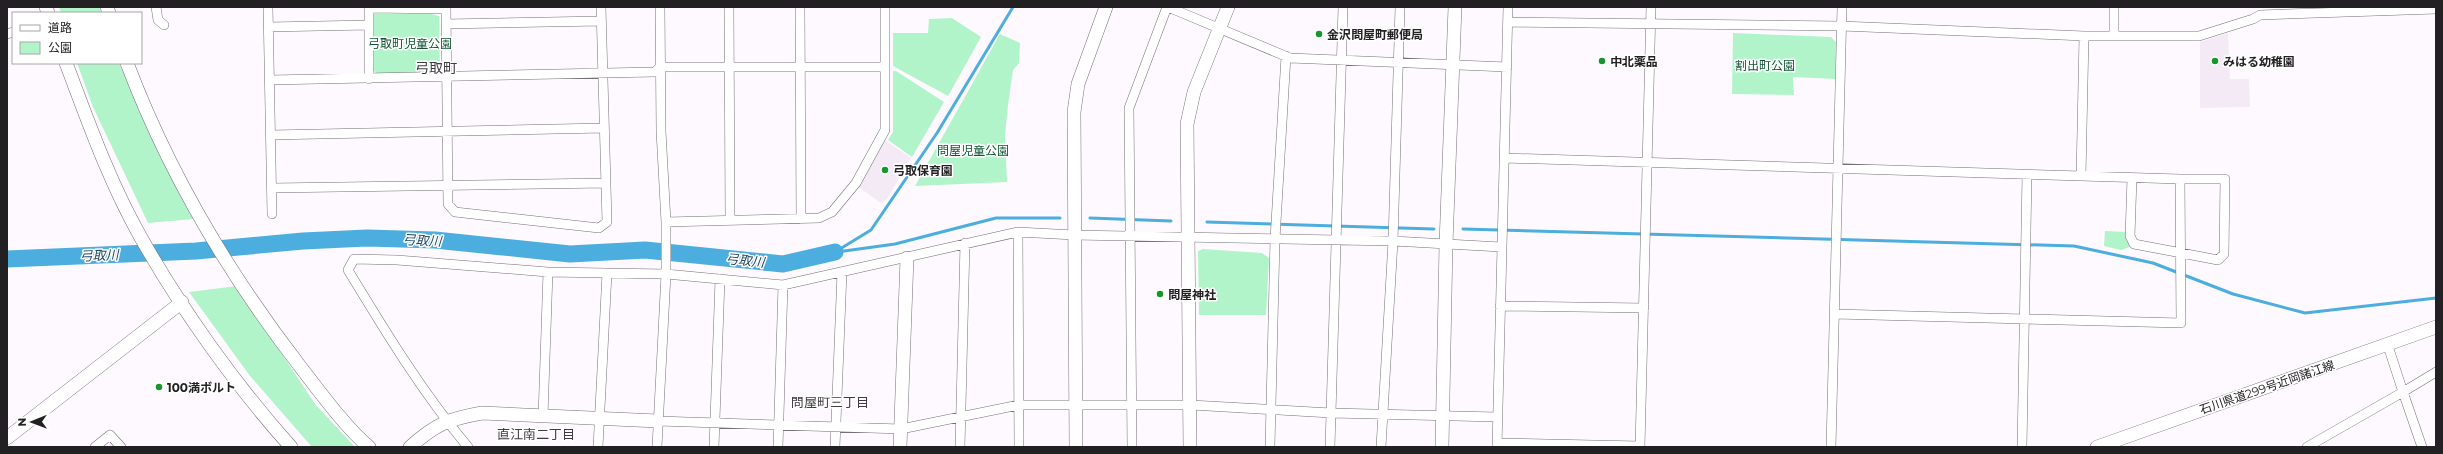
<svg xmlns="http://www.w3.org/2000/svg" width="2443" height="454" font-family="Montserrat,'Noto Sans JP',sans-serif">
  <rect width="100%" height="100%" fill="#fef9ff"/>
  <path fill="#f4eaf6" d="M2228,33l2,46h19l1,28 -50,1v-66z
    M885,140l26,18 -24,41 -6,4 -24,-17z"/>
  <path fill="#b1f4c9" d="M59,7h40l2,6h-40z
    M375,14h56l8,2 1,57 -62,1 -4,-3 -3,-53z
    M952,18l29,19 -33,59 -55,-30v-33h35l1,-14z
    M1733,33l98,4 5,5 -1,37 -42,-2 1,18 -62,-1z
    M1000,34l20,9 -1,20 -6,7 -5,35 -3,31 2,46 -92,4z
    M77,63h42l41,92 34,64 -46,4 -55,-116z
    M893,71h3l48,31 -32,55 -24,-17 5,-8z
    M2105,231l22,1 3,15 -9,3 -17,-4z
    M1203,249l59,4 7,5 -3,57h-67l-1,-64z
    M237,286l78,118 40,43h-43l-62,-71 -61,-84z"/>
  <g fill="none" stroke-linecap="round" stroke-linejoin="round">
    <path stroke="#4caddf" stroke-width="3" d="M1090,218l81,3
      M1207,222l227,7
      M1463,229l611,17 79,17 80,31 72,19 131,-15
      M835,252l36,-22 66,-97 76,-126
      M837,252l58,-8 101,-26h64"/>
    <path stroke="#4caddf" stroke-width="17" d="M7,259l189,-8 107,-10 64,-3 68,2 135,14 75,-4 138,14 52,-12"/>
    <defs>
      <path id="street" d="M156,7l2,13 6,5
        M268,7l4,207
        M369,7v72
        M446,7l2,197 7,8 144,16 8,-6 -6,-215
        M729,7l1,212
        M800,7l1,212
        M1168,7l122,51 217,9
        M2114,7v27
        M369,8l77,1
        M1508,22l333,4 243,10h115l54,-17 7,-4 176,-6
        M446,24l155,-3
        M268,27l101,-2
        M7,34l6,-2
        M270,80l385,-8 5,-5h225
        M271,135l333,-7
        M1505,158l675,21 1,144 -346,-9
        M2081,176l3,-140
        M2132,178l-2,58 4,8 84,16 6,-6 1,-75h-45
        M272,188l334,-5
        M666,222l153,-4 13,-6 24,-29 29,-53v-123
        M1018,232l1,215
        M1500,306l144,2
        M543,416l5,-144
        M658,421l243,8 118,-24h172l140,8 166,4
        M1497,443l143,3
        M95,447l15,-12 11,12
        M468,447c-46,-55 -83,-116 -120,-177l6,-11 43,1 151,12 118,2 117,11 235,-53 56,3 319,6 108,6
        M598,447l9,-174
        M657,447l9,-173v-52l-5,-91 -1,-124
        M714,447l6,-168
        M778,447l5,-162
        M835,447l7,-175
        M960,447l5,-204
        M1132,447l-3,-339 38,-101
        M1270,447l5,-208 11,-183
        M1330,447l13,-440
        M1381,447l12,-206 7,-234
        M1497,447l11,-440
        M1640,447l11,-440
        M1831,447l11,-440
        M2022,447l5,-272
        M2307,447l96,-55 -15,-46
        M2422,447l-19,-55 33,-20"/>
      <path id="secondary" d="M46,7l2,6
        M107,7l2,6
        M66,63c22,58 43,118 74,173 40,71 96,150 151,211
        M127,63c42,111 102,212 175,306 18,23 45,60 67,78
        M7,438l175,-136
        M410,447c26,-23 38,-28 72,-34l176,8
        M900,447l7,-189
        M1076,447l-2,-335 4,-28 28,-77
        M1190,447l-3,-323 7,-32 34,-85
        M1442,447l4,-203 9,-237
        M2097,447l339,-120"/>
    </defs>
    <use href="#street" stroke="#747075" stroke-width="10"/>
    <use href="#secondary" stroke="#747075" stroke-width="14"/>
    <use href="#street" stroke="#fff" stroke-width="9"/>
    <use href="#secondary" stroke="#fff" stroke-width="13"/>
  </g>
  <g fill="#15972b" stroke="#fff" stroke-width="1.5">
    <circle cx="1319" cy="34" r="4"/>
    <circle cx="1602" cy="61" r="4"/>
    <circle cx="2215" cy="61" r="4"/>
    <circle cx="885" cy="170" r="4"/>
    <circle cx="1160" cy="294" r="4"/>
    <circle cx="159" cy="387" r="4"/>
  </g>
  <g text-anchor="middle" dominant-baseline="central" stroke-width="3" stroke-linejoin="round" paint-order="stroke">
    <g font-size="12" font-weight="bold" fill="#222022" stroke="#fff" text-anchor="start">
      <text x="1327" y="34">金沢問屋町郵便局</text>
      <text x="1610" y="61">中北薬品</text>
      <text x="2223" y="61">みはる幼稚園</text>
      <text x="893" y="170">弓取保育園</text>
      <text x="1168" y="294">問屋神社</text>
      <text x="167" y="387">100満ボルト</text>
    </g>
    <g font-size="12" fill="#153" stroke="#fff">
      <text x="410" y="43">弓取町児童公園</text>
      <text x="1765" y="65">割出町公園</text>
      <text x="973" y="150">問屋児童公園</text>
    </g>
    <g font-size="12" fill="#222022" stroke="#fff">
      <text transform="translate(2267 387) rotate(-19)">石川県道299号近岡諸江線</text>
    </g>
    <g font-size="13" font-style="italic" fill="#1f475d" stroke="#fff">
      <text transform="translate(422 240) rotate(3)">弓取川</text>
      <text transform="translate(99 255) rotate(-2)">弓取川</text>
      <text transform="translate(745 260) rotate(6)">弓取川</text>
    </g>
    <g font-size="13" fill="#3f3b40" stroke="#fff">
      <text x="830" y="402">問屋町三丁目</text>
      <text x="536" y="434">直江南二丁目</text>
    </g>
    <g font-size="14" fill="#3f3b40" stroke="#fff">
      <text x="436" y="68">弓取町</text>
    </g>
  </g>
  <rect width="2443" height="454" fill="none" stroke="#222022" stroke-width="16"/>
  <rect x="12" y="12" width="130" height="52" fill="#ffffff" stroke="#a7a6a7"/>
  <rect x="20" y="25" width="20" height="6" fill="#ffffff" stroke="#a7a6a7"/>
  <text x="48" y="32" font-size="12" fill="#222022">道路</text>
  <rect x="20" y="42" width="20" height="12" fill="#b1f4c9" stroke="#a7a6a7"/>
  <text x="48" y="52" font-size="12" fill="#222022">公園</text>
  <g transform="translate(32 422) rotate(269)" stroke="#ffffff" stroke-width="3" paint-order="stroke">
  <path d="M0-3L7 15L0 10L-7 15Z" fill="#222022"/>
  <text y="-6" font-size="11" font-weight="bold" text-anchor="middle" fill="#222022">N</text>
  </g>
</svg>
